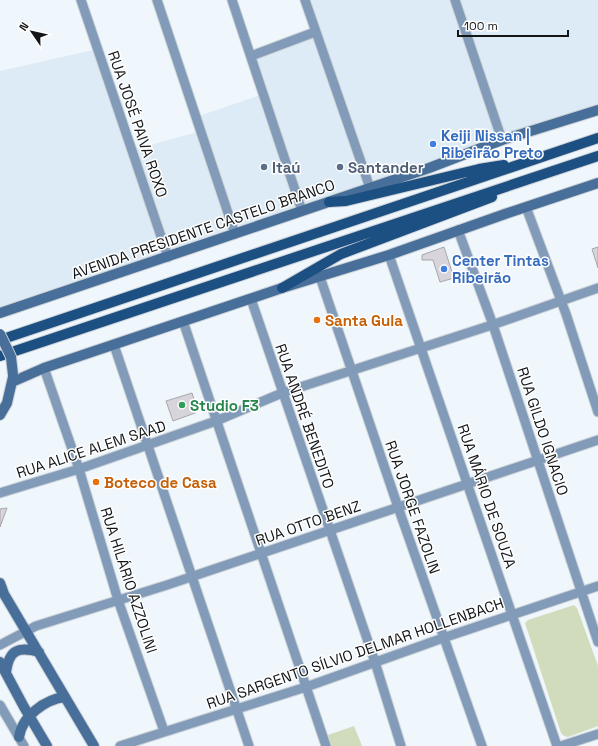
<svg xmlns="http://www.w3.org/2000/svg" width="598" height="746" font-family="'Space Grotesk',sans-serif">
  <rect width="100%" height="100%" fill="#eff6fc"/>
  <path fill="#ddebf6" d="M305,0h293v110l-598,203v-242l98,-22 34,101 69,-19 -5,-14 67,-23 -12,-38 64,-24z"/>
  <path fill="#d0dcbb" d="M574,605l3,3 21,58v60l-30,11 -4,-1 -3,-3 -36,-110 3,-3z
    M354,726l8,20h-31l-3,-11z"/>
  <path fill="#d7d4dc" stroke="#a9a6ad" d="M444,247l10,31 -14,4 -7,-22h-11v-5z
    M598,247v21l-6,-19z
    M192,393l5,16 -2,4 -22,8 -7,-20z
    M7,508l-7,19v-18z"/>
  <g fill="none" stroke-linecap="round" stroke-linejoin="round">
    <defs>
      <path id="street" d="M81,0l87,257
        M157,0l78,234
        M232,0l70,211
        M305,0l65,188
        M455,0l47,140
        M251,56l64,-24
        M526,207l40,107 32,98
        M458,230l34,92 106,320
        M389,255l168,491
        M320,277l78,230 84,239
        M251,299l124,363 26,84
        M183,321l143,425
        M114,345l135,401
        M44,368l35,101 39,131 46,131
        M0,493l79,-24 137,-48 66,-28 210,-68 106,-37
        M0,645l36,-19 131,-41 431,-145
        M0,705l24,41
        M120,746l186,-59 137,-49 155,-52
        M561,746l37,-12"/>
      <path id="secondary" d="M0,313l429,-145 73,-28 96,-30
        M12,382l32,-14 238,-80 107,-33 116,-41 93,-31
        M0,415l7,-12 6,-26
        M0,583l4,11 90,152
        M0,662l24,45 23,39
        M6,672c3,-22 12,-26 33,-20
        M19,737c3,-21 27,-38 46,-40"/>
      <path id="primary" d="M329,202l17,-1 133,-32 25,-4
        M282,288l59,-34 151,-57
        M0,340l598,-202
        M0,356l598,-200"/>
    </defs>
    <use href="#street" stroke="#ccd2d7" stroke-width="11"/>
    <use href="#secondary" stroke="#ccd2d7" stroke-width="12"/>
    <use href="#primary" stroke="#ccd2d7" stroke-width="12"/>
    <use href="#street" stroke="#819bb9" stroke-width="9"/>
    <use href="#secondary" stroke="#486f99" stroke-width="10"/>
    <use href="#primary" stroke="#1c4f82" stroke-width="10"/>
    <defs>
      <path id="secondary-bridge" d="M0,334l11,23 2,18"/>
    </defs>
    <use href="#secondary-bridge" stroke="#ccd2d7" stroke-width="12" stroke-linecap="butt"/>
    <use href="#secondary-bridge" stroke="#486f99" stroke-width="10"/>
  </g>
  <g fill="#3f7fe0" stroke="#fff" stroke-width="1.5">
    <circle cx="433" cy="144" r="4"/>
    <circle cx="444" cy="269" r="4"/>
  </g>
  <g fill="#5c6f8a" stroke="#fff" stroke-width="1.5">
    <circle cx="264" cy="167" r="4"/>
    <circle cx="340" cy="167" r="4"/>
  </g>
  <g fill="#e8710a" stroke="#fff" stroke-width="1.5">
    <circle cx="317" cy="320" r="4"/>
    <circle cx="96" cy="482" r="4"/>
  </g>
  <circle fill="#2e9e5b" stroke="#fff" stroke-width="1.5" cx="182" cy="405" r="4"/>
  <g text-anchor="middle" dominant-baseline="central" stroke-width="3" stroke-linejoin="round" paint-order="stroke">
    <g font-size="15" fill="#131517" stroke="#fff">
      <text transform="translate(138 124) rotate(71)">RUA JOSÉ PAIVA ROXO</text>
      <text transform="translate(203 229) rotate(-19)">AVENIDA PRESIDENTE CASTELO BRANCO</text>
      <text transform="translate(305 416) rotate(71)">RUA ANDRÉ BENEDITO</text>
      <text transform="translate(543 431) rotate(72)">RUA GILDO IGNACIO</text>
      <text transform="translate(91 449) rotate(-18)">RUA ALICE ALEM SAAD</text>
      <text transform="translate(487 496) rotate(71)">RUA MÁRIO DE SOUZA</text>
      <text transform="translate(413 507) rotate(71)">RUA JORGE FAZOLIN</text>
      <text transform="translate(308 523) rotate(-19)">RUA OTTO BENZ</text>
      <text transform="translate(129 580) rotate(72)">RUA HILÁRIO AZZOLINI</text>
      <text transform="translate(355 653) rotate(-19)">RUA SARGENTO SÍLVIO DELMAR HOLLENBACH</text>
    </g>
    <g font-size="15" font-weight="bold" fill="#366cbe" stroke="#fff" text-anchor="start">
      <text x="441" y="135">Keiji Nissan |<tspan x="441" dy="17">Ribeirão Preto</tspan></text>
      <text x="452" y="260">Center Tintas<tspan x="452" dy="17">Ribeirão</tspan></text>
    </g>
    <g font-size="15" font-weight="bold" fill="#4e5e75" stroke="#fff" text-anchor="start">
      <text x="272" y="167">Itaú</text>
      <text x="348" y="167">Santander</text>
    </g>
    <g font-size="15" font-weight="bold" fill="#c56008" stroke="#fff" text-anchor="start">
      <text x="325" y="320">Santa Gula</text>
      <text x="104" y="482">Boteco de Casa</text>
    </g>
    <g font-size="15" font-weight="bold" fill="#27864d" stroke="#fff" text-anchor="start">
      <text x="190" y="405">Studio F3</text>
    </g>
  </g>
  <g transform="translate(32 32) rotate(304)" stroke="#ffffff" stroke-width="3" paint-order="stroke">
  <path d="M0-3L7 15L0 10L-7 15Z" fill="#131517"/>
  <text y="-6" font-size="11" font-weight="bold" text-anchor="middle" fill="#131517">N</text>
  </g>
  <path d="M458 30v6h110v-6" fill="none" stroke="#131517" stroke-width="2"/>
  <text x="464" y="30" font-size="12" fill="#131517" stroke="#ffffff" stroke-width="3" paint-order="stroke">100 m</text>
</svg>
